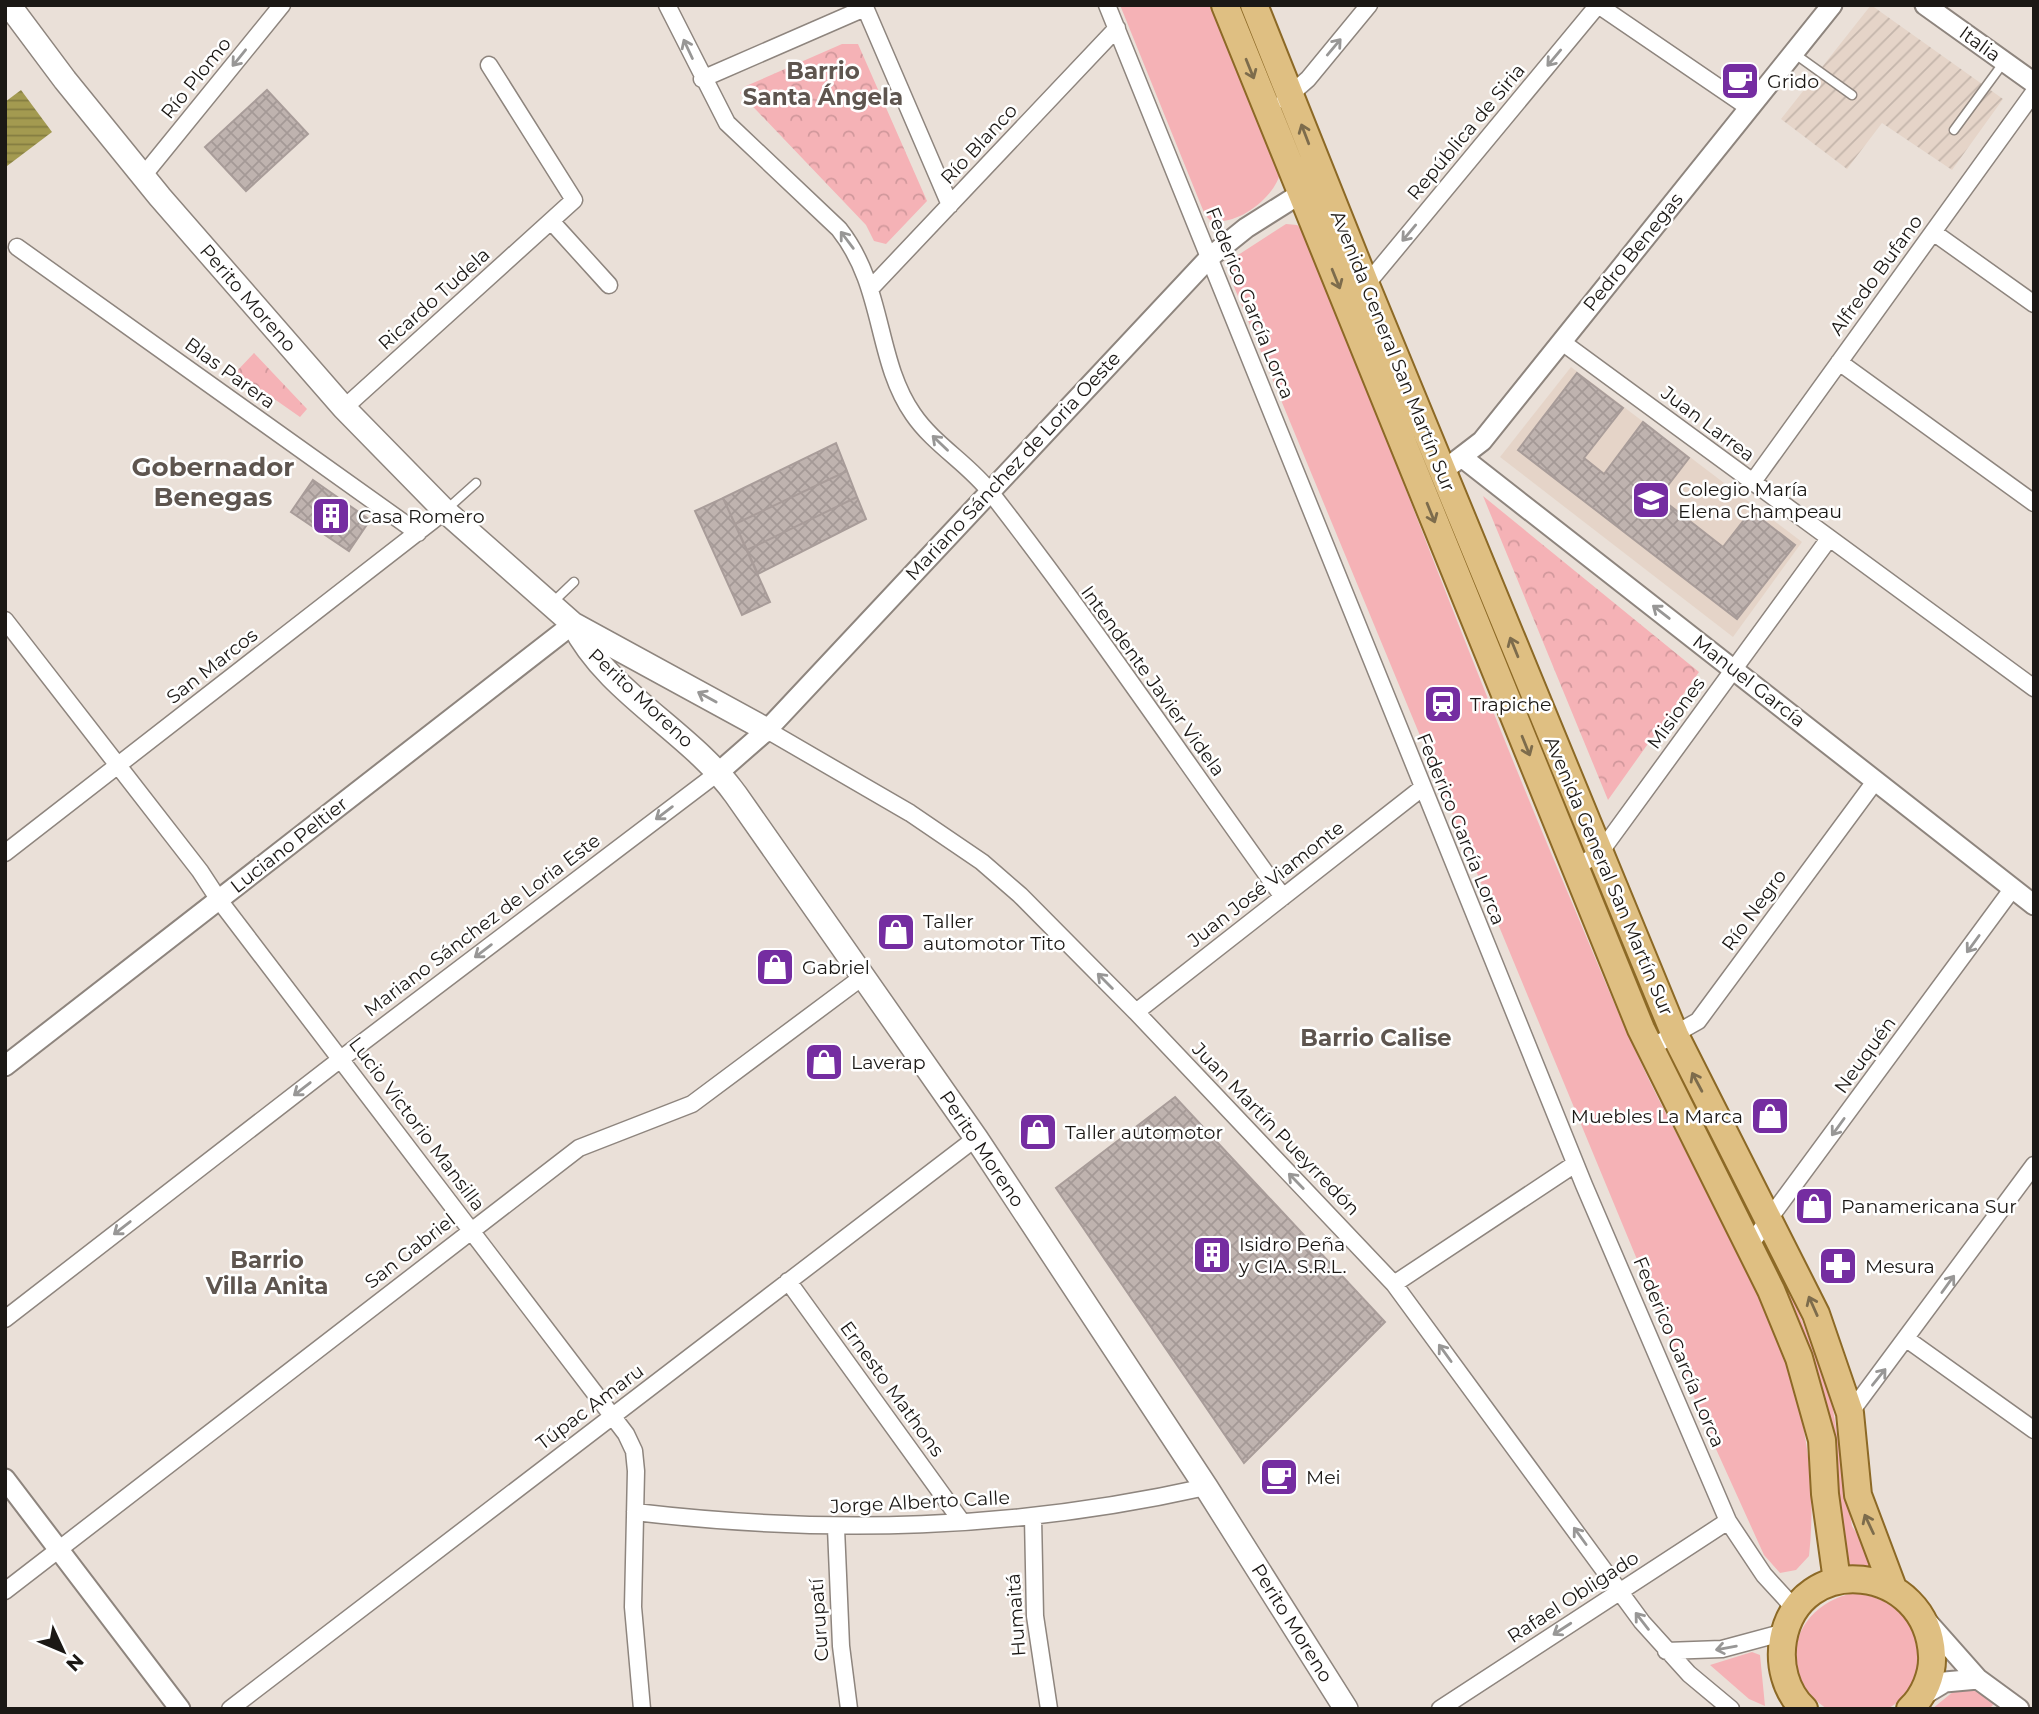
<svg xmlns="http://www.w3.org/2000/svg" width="2039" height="1714" font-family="Montserrat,sans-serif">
  <defs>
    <pattern id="industrial-furrows" width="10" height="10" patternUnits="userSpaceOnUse" patternTransform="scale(1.75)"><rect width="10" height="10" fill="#e5d4c8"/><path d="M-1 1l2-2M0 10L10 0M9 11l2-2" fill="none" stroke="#c4b5ab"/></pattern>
    <pattern id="forest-crowns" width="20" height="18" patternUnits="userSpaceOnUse" patternTransform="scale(1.75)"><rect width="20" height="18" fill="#f5b2b6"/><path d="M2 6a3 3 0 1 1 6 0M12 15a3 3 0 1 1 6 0" fill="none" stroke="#d1989c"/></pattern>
    <pattern id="water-rules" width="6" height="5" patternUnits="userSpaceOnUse" patternTransform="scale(1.75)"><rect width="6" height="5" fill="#a39a50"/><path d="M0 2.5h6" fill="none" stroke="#847d41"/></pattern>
    <pattern id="building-cross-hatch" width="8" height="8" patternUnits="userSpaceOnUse" patternTransform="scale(1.75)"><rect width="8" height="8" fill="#bfb3af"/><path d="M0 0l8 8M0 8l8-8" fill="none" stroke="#a49996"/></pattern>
  </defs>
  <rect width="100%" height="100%" fill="#eae0d8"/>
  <path fill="#e5d4c8" d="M1571,367l231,175 -69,95 -233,-180z"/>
  <path fill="url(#industrial-furrows)" d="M1871,5l132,94 -51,71 -70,-47 -35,46 -66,-50z"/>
  <path fill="#f5b2b6" d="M1120,5h98l62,169c-7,25 -43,52 -69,47l-6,-6z
    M1286,224l11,1 9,8c84,213 164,428 253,639 33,77 63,155 101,230 75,148 168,279 149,454l-13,14 -16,3 -16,-18 -53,-117 -481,-1161 5,-20z
    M1450,514l131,321 -5,2 -16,-44 -5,-2 -112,-275z
    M1598,880l59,148 -4,2 -62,-147z
    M1782,1271l48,120 22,135 23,37 -1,4 -38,2 3,-63 -7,-82 -55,-151z
    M1854,1593c52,4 89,60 49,103 -4,5 -10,11 -17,13 -18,3 -40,0 -59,0 -54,-37 -34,-104 27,-116z
    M1752,1652l8,3 5,51 -16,-7 -39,-34z
    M1969,1687l28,14 -8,8h-57l22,-18z"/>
  <path fill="url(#forest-crowns)" d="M842,44h16l69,157 -41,43 -12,-3 -8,-16 -126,-132 6,-7z
    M254,353l53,56 -7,8 -64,-45z
    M1483,496l216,176 -91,128z"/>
  <path fill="url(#water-rules)" d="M21,90l31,42 -45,34 -2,-64z"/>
  <path fill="url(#building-cross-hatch)" stroke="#a89c99" stroke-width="2" d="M267,90l41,44 -62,57 -41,-44z
    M1577,373l46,35 -39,50 20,16 39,-52 46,36 -30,39 64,50 28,-36 44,34 -58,74 -219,-169z
    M836,443l11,28 -112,53 -12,-26z
    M847,471l10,26 -110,53 -12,-26z
    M313,480l57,40 -21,31 -58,-39z
    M857,497l9,22 -108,55 -11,-24z
    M723,498l47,104 -28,13 -47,-104z
    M1175,1097l210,225 -141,141 -188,-275z"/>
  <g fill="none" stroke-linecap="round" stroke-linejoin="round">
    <defs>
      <path id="service" d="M1795,54l57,41
        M1954,130l50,-68
        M447,509l29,-26
        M552,603l22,-21"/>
      <path id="minor" d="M667,5l60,118 112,106c46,58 36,130 74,185 21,31 56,50 78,79 102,131 195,270 292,404
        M864,5l86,200
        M1107,5l477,1180 144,336 36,54 32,35
        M1598,5l151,103
        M702,79l163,-71
        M1284,100l24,-21 61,-74
        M143,176l139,-171
        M551,221l58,64
        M1933,232l101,72
        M17,247l401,286
        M1366,285l232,-280
        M871,288l246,-260
        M1562,342l472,346
        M1839,362l195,141
        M344,408l230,-208 -85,-135
        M1752,483l282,-391
        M5,620l195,251 19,29 407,534 8,17 2,20 -3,136 9,102
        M767,730l143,83 72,49 38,33 116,117 258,272 248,338 47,52 42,35
        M5,853l440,-342
        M1575,867l24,-13 229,-314
        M1136,1012l286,-224
        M1650,1048l48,-27 178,-241
        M1749,1246l264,-358
        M788,1281l174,241
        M1394,1284l181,-120
        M5,1319l337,-261 377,-286
        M1908,1340l126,90
        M1850,1413l184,-248
        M635,1512c195,23 379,18 571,-25
        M1033,1517l2,99 14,93
        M836,1528l5,118 8,63
        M5,1591l574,-443 113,-44 169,-126
        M1666,1651l56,-2 63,-17
        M230,1709l746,-571
        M1440,1709l288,-188"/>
      <path id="tertiary" d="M1925,5l109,78
        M1463,458l571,447
        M1452,464l30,-23 350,-436
        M719,772l48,-42 443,-473 36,-29 65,-41
        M5,1066l568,-442
        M5,1479l175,230
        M1924,1618l54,61 41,30
        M1920,1697l25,-15 33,-3"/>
      <path id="secondary" d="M9,5l56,75 95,117 184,211 101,103 128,113 194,106
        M573,624c34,69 118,108 163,171l240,343 230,349 140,222"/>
      <path id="primary" d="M1225,5l416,1024 130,261 28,68 23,82 3,54 12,87
        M1254,5l112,280 309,750 141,279 34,99 8,82 35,93
        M1804,1709c-19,-18 -25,-45 -21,-69 16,-90 145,-76 149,16 1,18 -8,40 -22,53"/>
    </defs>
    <use href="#service" stroke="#8e857e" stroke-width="11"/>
    <use href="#minor" stroke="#8e857e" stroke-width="19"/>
    <use href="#tertiary" stroke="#8e857e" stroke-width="23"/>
    <use href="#secondary" stroke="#8e857e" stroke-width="26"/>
    <use href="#primary" stroke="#8c6926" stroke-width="30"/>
    <use href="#service" stroke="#fff" stroke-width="8"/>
    <use href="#minor" stroke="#fff" stroke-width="16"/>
    <use href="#tertiary" stroke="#fff" stroke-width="19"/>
    <use href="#secondary" stroke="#fff" stroke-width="23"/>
    <use href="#primary" stroke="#dfbf82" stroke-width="26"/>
  </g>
  <defs><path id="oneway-shaft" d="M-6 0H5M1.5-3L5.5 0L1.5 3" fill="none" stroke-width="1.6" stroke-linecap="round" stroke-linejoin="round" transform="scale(1.75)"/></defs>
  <g stroke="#989796">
    <use href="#oneway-shaft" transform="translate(1334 47) rotate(-50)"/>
    <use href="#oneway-shaft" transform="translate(688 49) rotate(-115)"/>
    <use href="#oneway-shaft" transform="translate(239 58) rotate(129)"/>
    <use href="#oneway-shaft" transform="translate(1554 58) rotate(130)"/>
    <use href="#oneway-shaft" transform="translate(1409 233) rotate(130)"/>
    <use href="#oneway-shaft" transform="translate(847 240) rotate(-127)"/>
    <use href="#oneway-shaft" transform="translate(940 443) rotate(-136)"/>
    <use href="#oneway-shaft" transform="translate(1661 612) rotate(-142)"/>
    <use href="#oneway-shaft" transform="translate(707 697) rotate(-151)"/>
    <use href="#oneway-shaft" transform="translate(664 813) rotate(143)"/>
    <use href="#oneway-shaft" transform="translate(1973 944) rotate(126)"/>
    <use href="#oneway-shaft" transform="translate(483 951) rotate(143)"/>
    <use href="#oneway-shaft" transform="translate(1105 981) rotate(-135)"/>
    <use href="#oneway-shaft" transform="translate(302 1089) rotate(142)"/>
    <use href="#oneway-shaft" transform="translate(1838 1127) rotate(126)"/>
    <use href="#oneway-shaft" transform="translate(1296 1181) rotate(-134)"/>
    <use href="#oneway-shaft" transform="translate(122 1228) rotate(142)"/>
    <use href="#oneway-shaft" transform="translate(1948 1284) rotate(-54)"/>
    <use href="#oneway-shaft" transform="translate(1445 1353) rotate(-126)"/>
    <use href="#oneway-shaft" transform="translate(1879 1377) rotate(-51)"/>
    <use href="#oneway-shaft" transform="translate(1580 1536) rotate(-126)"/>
    <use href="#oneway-shaft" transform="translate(1642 1621) rotate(-128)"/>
    <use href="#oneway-shaft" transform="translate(1562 1629) rotate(147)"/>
    <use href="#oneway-shaft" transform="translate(1726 1648) rotate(170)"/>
  </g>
  <g stroke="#7d6c4c">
    <use href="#oneway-shaft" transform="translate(1250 69) rotate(68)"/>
    <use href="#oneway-shaft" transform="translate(1305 134) rotate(-111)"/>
    <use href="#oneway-shaft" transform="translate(1336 279) rotate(68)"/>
    <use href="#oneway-shaft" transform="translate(1431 513) rotate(68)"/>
    <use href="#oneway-shaft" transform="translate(1514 647) rotate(-112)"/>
    <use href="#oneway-shaft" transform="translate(1526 746) rotate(68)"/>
    <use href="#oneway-shaft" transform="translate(1697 1082) rotate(-118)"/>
    <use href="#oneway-shaft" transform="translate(1813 1306) rotate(-114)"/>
    <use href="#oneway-shaft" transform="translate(1869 1524) rotate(-115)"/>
  </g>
  <defs>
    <symbol id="cafe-square" viewBox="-11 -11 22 22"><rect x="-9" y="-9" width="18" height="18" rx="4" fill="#752da1" stroke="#fff"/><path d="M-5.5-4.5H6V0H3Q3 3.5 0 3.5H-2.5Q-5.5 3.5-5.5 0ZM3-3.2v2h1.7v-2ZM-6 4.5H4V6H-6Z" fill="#fff"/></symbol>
    <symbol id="school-square" viewBox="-11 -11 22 22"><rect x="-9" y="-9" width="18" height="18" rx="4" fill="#752da1" stroke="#fff"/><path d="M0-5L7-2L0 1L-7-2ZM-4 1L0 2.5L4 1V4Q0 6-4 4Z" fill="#fff"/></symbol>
    <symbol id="building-square" viewBox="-11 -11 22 22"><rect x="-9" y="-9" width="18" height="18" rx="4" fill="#752da1" stroke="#fff"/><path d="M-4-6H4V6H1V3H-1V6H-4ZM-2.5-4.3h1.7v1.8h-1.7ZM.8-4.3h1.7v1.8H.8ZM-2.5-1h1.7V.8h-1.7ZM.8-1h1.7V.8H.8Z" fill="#fff"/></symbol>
    <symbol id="station-square" viewBox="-11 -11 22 22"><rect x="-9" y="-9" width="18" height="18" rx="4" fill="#752da1" stroke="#fff"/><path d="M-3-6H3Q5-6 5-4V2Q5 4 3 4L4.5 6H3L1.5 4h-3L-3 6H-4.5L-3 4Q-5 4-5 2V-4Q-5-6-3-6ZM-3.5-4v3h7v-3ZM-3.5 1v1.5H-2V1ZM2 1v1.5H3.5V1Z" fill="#fff"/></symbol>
    <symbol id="shop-square" viewBox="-11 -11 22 22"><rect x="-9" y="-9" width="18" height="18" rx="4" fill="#752da1" stroke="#fff"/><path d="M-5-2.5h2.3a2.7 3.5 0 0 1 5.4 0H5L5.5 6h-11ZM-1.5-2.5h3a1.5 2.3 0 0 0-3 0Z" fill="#fff"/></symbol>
    <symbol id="pharmacy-square" viewBox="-11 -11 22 22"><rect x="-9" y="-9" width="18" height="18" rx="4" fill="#752da1" stroke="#fff"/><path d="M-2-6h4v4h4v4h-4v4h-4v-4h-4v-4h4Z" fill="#fff"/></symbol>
  </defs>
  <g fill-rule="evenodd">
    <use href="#cafe-square" x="1718" y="59" width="44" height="44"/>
    <use href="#school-square" x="1629" y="478" width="44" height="44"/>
    <use href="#building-square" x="309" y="494" width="44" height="44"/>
    <use href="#station-square" x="1421" y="682" width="44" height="44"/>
    <use href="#shop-square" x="874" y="910" width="44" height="44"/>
    <use href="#shop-square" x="753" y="945" width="44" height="44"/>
    <use href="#shop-square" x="802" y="1040" width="44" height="44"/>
    <use href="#shop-square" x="1748" y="1094" width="44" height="44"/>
    <use href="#shop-square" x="1016" y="1110" width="44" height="44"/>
    <use href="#shop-square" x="1792" y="1184" width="44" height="44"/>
    <use href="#building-square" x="1190" y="1233" width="44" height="44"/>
    <use href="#pharmacy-square" x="1816" y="1244" width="44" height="44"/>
    <use href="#cafe-square" x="1257" y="1455" width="44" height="44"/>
  </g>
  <g text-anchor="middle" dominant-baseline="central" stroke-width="5" stroke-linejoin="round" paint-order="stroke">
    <g font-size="19" fill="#1b1815" stroke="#fff">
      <text transform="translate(1980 44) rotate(36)">Italia</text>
      <text transform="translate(196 78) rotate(-51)">Río Plomo</text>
      <text transform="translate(1466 132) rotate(-50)">República de Siria</text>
      <text transform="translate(979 144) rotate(-47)">Río Blanco</text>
      <text transform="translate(1633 252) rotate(-51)">Pedro Benegas</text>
      <text transform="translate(1876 275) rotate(-54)">Alfredo Bufano</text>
      <text transform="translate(248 298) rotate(49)">Perito Moreno</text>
      <text transform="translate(434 299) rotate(-42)">Ricardo Tudela</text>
      <text transform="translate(1250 303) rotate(68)">Federico García Lorca</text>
      <text transform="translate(1393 351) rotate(68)">Avenida General San Martín Sur</text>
      <text transform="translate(230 373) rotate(36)">Blas Parera</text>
      <text transform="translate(1708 424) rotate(37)">Juan Larrea</text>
      <text transform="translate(1013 466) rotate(-47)">Mariano Sánchez de Loria Oeste</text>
      <text transform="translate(212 666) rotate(-38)">San Marcos</text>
      <text transform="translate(1153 681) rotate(54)">Intendente Javier Videla</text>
      <text transform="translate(1749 681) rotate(38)">Manuel García</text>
      <text transform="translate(641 698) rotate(43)">Perito Moreno</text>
      <text transform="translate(1676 713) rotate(-54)">Misiones</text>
      <text transform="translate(1461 829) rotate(68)">Federico García Lorca</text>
      <text transform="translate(289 845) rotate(-38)">Luciano Peltier</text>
      <text transform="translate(1609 876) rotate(67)">Avenida General San Martín Sur</text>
      <text transform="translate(1266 884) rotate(-38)">Juan José Viamonte</text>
      <text transform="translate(1754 910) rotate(-54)">Río Negro</text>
      <text transform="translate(482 925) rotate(-37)">Mariano Sánchez de Loria Este</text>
      <text transform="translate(1865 1055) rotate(-54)">Neuquén</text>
      <text transform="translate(417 1124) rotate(53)">Lucio Victorio Mansilla</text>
      <text transform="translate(1276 1129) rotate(46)">Juan Martín Pueyrredón</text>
      <text transform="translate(982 1149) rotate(56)">Perito Moreno</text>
      <text transform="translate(410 1251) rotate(-38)">San Gabriel</text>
      <text transform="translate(1679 1352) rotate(67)">Federico García Lorca</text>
      <text transform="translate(892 1389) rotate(54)">Ernesto Mathons</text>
      <text transform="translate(590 1407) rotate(-37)">Túpac Amaru</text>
      <text transform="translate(920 1502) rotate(-3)">Jorge Alberto Calle</text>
      <text transform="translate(1573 1597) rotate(-33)">Rafael Obligado</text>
      <text transform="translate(1016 1615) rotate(-94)">Humaitá</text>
      <text transform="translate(819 1620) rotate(-94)">Curupatí</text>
      <text transform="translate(1292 1623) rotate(58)">Perito Moreno</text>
    </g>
    <g font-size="19" fill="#1b1815" stroke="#fff" text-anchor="start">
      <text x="1767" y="81">Grido</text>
      <text x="1678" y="489">Colegio María<tspan x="1678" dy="22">Elena Champeau</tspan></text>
      <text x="358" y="516">Casa Romero</text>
      <text x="1470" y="704">Trapiche</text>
      <text x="923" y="921">Taller<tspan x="923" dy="22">automotor Tito</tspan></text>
      <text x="802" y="967">Gabriel</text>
      <text x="851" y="1062">Laverap</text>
      <text x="1743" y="1116" text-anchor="end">Muebles La Marca</text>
      <text x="1065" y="1132">Taller automotor</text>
      <text x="1841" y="1206">Panamericana Sur</text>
      <text x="1239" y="1244">Isidro Peña<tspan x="1239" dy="22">y CIA. S.R.L.</tspan></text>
      <text x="1865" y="1266">Mesura</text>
      <text x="1306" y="1477">Mei</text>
    </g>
    <g font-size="23" font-weight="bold" fill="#5e554f" stroke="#fff">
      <text x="823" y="71">Barrio<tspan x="823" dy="26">Santa Ángela</tspan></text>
      <text x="1376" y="1038">Barrio Calise</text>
      <text x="267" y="1260">Barrio<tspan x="267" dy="26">Villa Anita</tspan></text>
    </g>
    <g font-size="26" font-weight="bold" fill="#5e554f" stroke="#fff">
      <text x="213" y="467">Gobernador<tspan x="213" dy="30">Benegas</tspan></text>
    </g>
  </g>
  <rect width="2039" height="1714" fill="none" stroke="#1b1815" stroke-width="14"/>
  <g transform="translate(63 1651) rotate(134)" stroke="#ffffff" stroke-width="5" paint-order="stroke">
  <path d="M0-5L12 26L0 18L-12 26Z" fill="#1b1815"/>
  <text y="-10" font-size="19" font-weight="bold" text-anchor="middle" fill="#1b1815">N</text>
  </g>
</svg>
